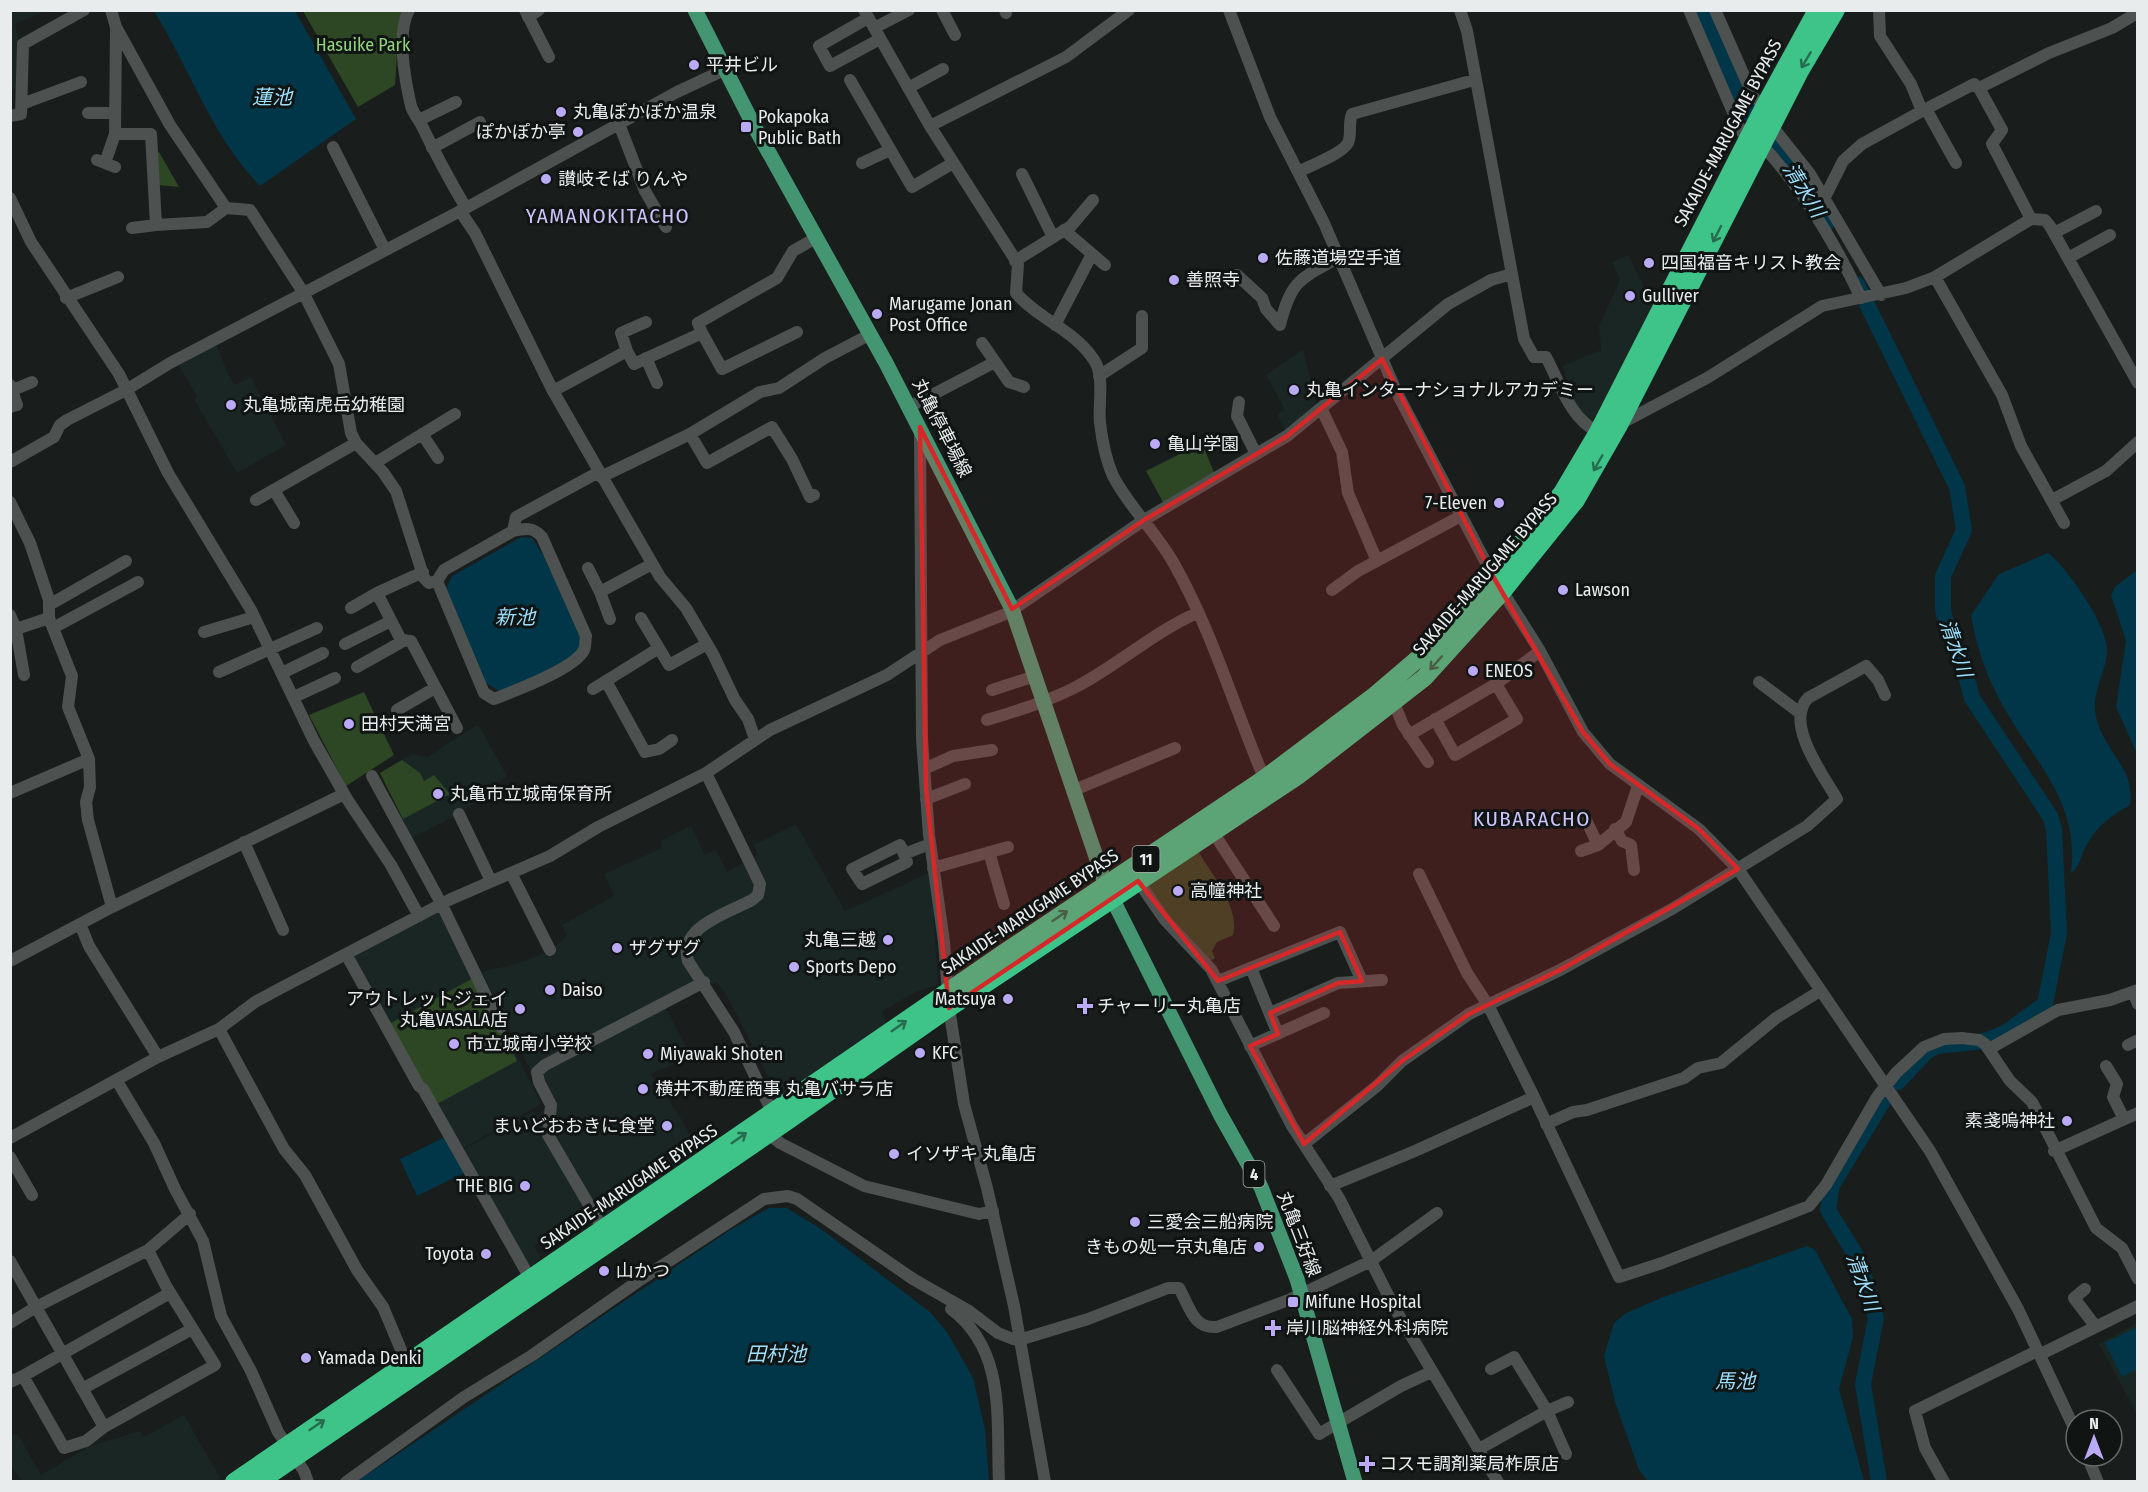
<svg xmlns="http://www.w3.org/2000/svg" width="2148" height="1492" font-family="'Fira Sans Condensed','Noto Sans JP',sans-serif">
  <rect width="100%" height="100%" fill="#191d1c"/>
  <path fill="#1a2624" d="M11,11h34l-30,13 6,26 -2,37 -8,3z
    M1628,255l25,49 -61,121 -20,-27 -10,-32 39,-16 -2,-24 21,-46 -8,-18z
    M216,344l12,30 7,11 16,-8 35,68 -49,28 -43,-74 3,-3 -18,-30z
    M1303,349l14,57 -32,24 -8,-16 8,-4 -19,-35z
    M475,726h4l28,50 -44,36 -51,26 -32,-65 32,-19 15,3z
    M796,824l49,87 86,-39 7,113 -22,7 -34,19 5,13 -107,76 -54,-106 -10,-12 -51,25 26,49 -40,18 31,46 16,32 -28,23 -78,50 -6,-9 -52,30 7,13 -10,7 -9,-7 -61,-108 72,-40 4,5 11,-10 -66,-134 41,-10 27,-12 17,-14 -5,-11 52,-29 -10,-22 58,-26 -2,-7 31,-15 14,29 11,-5 11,22 31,-17 -4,-10z
    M444,910l97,194 -82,47 -42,45 -17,-37 45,-22 -93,-180z
    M2137,1323v91l-38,-70z
    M184,1415l36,63 -5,3h-193l-11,-15v-30l7,-2 23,41 47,-28 52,-16 4,6z"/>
  <path fill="#2d4725" d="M303,11h102l-6,12 -4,62 -37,22z
    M159,152l20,35 -22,-2 -1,-31z
    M1202,443l13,32 -51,29 -18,-33z
    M364,692l30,63 -48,31 -37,-71z
    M402,760l18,13 4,8 10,-6 16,19 -47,25 -23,-46z
    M1198,851c14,24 42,56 35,84l-16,7 -5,9 3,7 -6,3 -40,-41 -23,-34z
    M477,976l40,85 -82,44 -46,-81z"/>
  <path fill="#003648" d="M154,11h141l61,108 -96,67c-47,-48 -71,-118 -106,-175z
    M521,537l11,1 13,20 36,81c0,25 -61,44 -82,52l-13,-8 -40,-94 6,-13z
    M2048,553c20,15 63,77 59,101 -3,22 -16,40 -11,63 7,33 40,51 34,88 -20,11 -34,22 -45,43 -5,10 -5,18 -14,25 9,-71 -36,-110 -68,-167 -16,-28 -27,-60 -32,-91l28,-41z
    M2137,570v184l-21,-47 10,-66 -15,-46 4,-8z
    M445,1137l19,36 -47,23 -17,-37z
    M769,1208h18l34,21 109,83 17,20 26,46 12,51 4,52 -633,1 374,-252z
    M1807,1246l8,4 37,69 1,18 -14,52 25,92h-216l-9,-11 -24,-68 -11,-46 10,-33 12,-10 35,-15z
    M2137,1327v42l-15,8 -17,-34z"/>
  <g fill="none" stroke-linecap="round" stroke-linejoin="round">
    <path stroke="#003648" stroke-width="16" d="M1701,10l30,69 19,35
      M1775,146l33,43 18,35
      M1857,284l100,203 7,43 -21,46v34l6,25 13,27 10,36 78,118 4,13 5,104 -14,71 -40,29 -20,8 -48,5 -10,5 -29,31
      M1879,1482l-16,-98 13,-66 -16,-56 -32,-52 4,-25 51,-84"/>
    <path stroke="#4d5251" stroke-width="12" d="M111,10l5,17
      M409,10c-13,24 -4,70 2,96 2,7 8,14 11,20 14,29 28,55 44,82
      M525,10l24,47
      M864,10l66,116 88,138 -2,29c23,27 59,37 78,67 11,16 4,44 6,63 2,17 6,37 13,53 16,31 43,56 60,86 40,70 62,149 94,223
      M942,10l13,25
      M1005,10l1,3
      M1229,10l41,107 54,106 73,170 97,185 46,73 43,81 27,32 89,65 39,40 192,282 88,158 58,123
      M1460,10l7,21 57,308 10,18h12c14,26 24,62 52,75
      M1689,10l52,121 8,7
      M1715,10l39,88 11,7
      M528,17l11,-7
      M868,18l-49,28 11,20 50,-27
      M874,28l35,-18
      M850,80l62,107 41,-24
      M908,88l35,-19
      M1979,88l70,-35 63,-25 20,-12
      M22,104l59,-22
      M1926,109l30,54
      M88,113h27
      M10,116l11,-2 2,-70 61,-34
      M419,120l37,-18
      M619,124l26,67 21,36
      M930,126l136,-69 63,-47
      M1772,126l38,48 71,121
      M1762,145c41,44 73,98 99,153
      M333,147l52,103
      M432,148l48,-26
      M97,160l18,7
      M105,163l10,-29
      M862,163l28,-13
      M1298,172c11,-6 44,-18 50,-29 4,-9 0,-20 4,-29l122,-34
      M1022,174l31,63
      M1825,197l18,-36 19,-17 60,-33
      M10,198l21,44 88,132 49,99 83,137 63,131 33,58 44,66 28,51
      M226,208l-19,14 -51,3 -5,-91h-36l1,-107 54,98 56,83 24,2 53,82 36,72 12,69 5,10 27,29 13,19 28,87 5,5 8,-2
      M460,211l15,22 78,158 107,186 26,31 27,46 22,46 13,19 7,20
      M2031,219l14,1 5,6 88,157
      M132,228l24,-3
      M1064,230l41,35
      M2054,233l42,-22
      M2068,258l42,-23
      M1015,261l56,-35 22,-26
      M1237,275l25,23 4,11 14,16c11,-44 19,-46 58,-67
      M1935,277l67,118 19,51 43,77
      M66,298l52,-21
      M1055,325l37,-71
      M702,333l-4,-10 79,-45 16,-27 23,-13
      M982,343l27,39 15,5
      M627,351l-6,-18 25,-11
      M646,358l11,25
      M1099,376l43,-28v-32
      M10,385l7,20 -7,2
      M13,390l19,-8
      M553,391l74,-40 7,13 68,-31 20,36 75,-37
      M1239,402l-2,14 19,38
      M909,407l86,-45
      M1321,408l21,44 6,41 29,68
      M1620,424l87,-46 115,-72 84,-18 29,-11 96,-58 -39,-75 10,-14 -23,-42 -5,-4 -52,27 -11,-27 -31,-48 -1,-26
      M920,432l2,307 7,96 15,107 5,66 15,96 23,84 27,118 31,176
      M422,434l16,24
      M690,434l17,29 65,-36 20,32 18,38 4,-2
      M10,462l44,-25 6,-12 7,-5 59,-30 44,-27 296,-155 211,-116 49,-23
      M375,463l80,-49
      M601,477l89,-43 70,-42 19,-4 46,-30 44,-23
      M274,490l20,33
      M256,500l100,-57
      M2052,500l54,-29 32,-29
      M10,502l20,41 19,57v18l23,58 -4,31 21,52 1,28 -4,15 2,18 24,87
      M513,531c13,-3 20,-4 29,6l44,99c-1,4 0,10 -2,14 -9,19 -70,41 -90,49l-10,-6 -47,-112 7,-11 69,-39 3,-14 83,-45
      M588,568l12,24
      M423,572l-46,21 24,47 10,1 46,87
      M1332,590l26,-19 103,-55
      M49,605l77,-44
      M351,608l26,-15
      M10,615l6,14 33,-11
      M641,618l28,47 38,-21
      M610,619l-10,-27 52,-28
      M53,628l85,-46
      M16,629l8,46
      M204,632l50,-15
      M345,644l46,-23
      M357,667l48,-27
      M219,672l98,-44
      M282,673l41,-20
      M606,681l39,71 14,-3 13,-9
      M1759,682l41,31
      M593,689l66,-41
      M992,690l43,-14
      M294,697l41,-19
      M1394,703l9,22 25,37
      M397,710l38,-22
      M1435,719l20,36 62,-36 -21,-35
      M987,720c29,-9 59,-18 87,-32 43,-22 78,-55 123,-75
      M1409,735l87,-51 44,-33
      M924,769l29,-13 39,-6
      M706,773l54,111 -2,11 -6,5c-24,13 -74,27 -64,61l46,71 39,82
      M372,776l70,129 59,122
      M1072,791l103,-43
      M10,793l79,-34
      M926,799l39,-15
      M459,814l32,67
      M1586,820l12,25
      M1615,829l7,12 9,4 3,25
      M1213,832l61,94
      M244,842l39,88
      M1581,851l17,-6 28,-23 12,-36
      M989,852l15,52
      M904,854l3,8 -45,22 -10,-15 48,-24 4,9 26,-10
      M933,868l75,-21
      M511,873l39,77
      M1419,874l48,99 21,32 46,92 85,180 43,-14 147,-57 17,-21 51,-88 19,-24 28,-26 20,-8 18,-1 17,2 6,4 25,37 22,21 64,126 26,20 16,31
      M1138,881l27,39 46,49 81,157 47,72 55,109 104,175
      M80,924l9,22 69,111
      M346,954l73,132 4,3 108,191
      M10,961l102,-54 232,-113
      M1251,968l27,66
      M1218,981l122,-49 22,49
      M2133,992l5,12
      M1270,1013l68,-30 44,-3
      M219,1029l65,120 21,26 52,95 26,37 24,57
      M2128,1045l10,-5
      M1250,1046l74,-33
      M1989,1049l69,-39 52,-10 28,-10
      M2106,1066l11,18 -4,13 11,22
      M117,1081l37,62 21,46 28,52 18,75 30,55 27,61 26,39 4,11
      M1546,1124l27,-12 14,-2 97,-32 14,-10 23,-5 55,-45 44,-27
      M769,1134l11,9 84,43 115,28 14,-3
      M10,1138l148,-81 61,-28 36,-27 24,-13 172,-90 99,-43 48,-29 108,-54 64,-43 117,-55 53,-35 68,-27 136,-93 143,-84 161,-132 43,-24 21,-6
      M1304,1144l73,-58 25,-25 67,-47 91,-44 112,-61 135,-83 30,-27c-14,-24 -53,-76 -29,-101l58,-32 12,14 7,15
      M2054,1151l84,-38
      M10,1157l22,38
      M1330,1186l85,-35 119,-54
      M606,1234l-58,-99 3,-30 -12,-23 -2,-10 8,-7 159,-83
      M148,1250l42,-36
      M10,1261l94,166
      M2085,1289l-11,9 22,29
      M951,1309c56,42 45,111 48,173
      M10,1323l26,-16 112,-57 18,36 49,79 -111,62 -18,14 -22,7 -41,-72 -13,6
      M2039,1355l99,-49
      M1277,1370l42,64 82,-48 30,-14
      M23,1376l147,-83
      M82,1389l110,-60
      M1479,1449l68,-38 -33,-54 -23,12
      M1566,1454l-19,-43 21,-9
      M2087,1456l11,26
      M346,1482l118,-85 67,-41 106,-74 127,-83 24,-3 9,3 116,80 56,32 29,22 15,6 6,1 69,-21 80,-31h11c11,19 14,41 38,39l74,-28 80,-38 66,-48
      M1944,1482l-19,-34 -10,-37 122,-60"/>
    <path stroke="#449673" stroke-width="15" d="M695,10l58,114 133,239 126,246 94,277 114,228 41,73 36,92 58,203"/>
    <path stroke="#3ec389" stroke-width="18" d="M234,1482l770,-529 260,-174 109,-82 75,-64 114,-140 36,-61 167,-327 52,-95
      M259,1482l524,-358 166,-116 350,-233 125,-97 78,-86 74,-92 43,-75 181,-354 36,-61"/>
  </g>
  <defs><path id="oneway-shaft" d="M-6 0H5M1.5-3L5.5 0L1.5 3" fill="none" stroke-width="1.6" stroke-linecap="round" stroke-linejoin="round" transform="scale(1.5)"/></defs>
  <g stroke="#276c4e">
    <use href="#oneway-shaft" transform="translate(1806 60) rotate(121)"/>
    <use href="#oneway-shaft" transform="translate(1717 234) rotate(117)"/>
    <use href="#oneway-shaft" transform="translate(1598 463) rotate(120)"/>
    <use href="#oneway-shaft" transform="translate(1436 663) rotate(132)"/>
    <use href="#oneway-shaft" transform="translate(1060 916) rotate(-34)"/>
    <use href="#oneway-shaft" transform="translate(899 1026) rotate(-35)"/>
    <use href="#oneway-shaft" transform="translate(739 1138) rotate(-35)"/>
    <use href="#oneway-shaft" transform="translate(317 1425) rotate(-34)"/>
  </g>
  <path fill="#d62828" fill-opacity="0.2" stroke="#d62828" stroke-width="4.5" stroke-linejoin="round" d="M1382,359l112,219 89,154 27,32 89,65 39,40 -178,101 -91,44 -67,47 -98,83 -54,-98 28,-12 -8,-21 68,-30 24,-2 -22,-49 -122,49 -80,-100 -189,127 -23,-220 -6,-361 92,182 132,-89 143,-84z"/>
  <g fill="#bbaaf6" stroke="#101413" stroke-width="2">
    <circle cx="694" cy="65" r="6"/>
    <circle cx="561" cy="112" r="6"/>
    <rect x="740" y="121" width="12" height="12" rx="3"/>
    <circle cx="578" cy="132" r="6"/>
    <circle cx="546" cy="179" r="6"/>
    <circle cx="1263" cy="258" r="6"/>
    <circle cx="1649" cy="263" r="6"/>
    <circle cx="1174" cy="280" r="6"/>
    <circle cx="1630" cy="296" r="6"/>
    <circle cx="877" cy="314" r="6"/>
    <circle cx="1294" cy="390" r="6"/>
    <circle cx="231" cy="405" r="6"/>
    <circle cx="1155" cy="444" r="6"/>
    <circle cx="1499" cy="503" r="6"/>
    <circle cx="1563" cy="590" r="6"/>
    <circle cx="1473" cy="671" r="6"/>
    <circle cx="349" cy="724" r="6"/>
    <circle cx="438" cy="794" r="6"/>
    <circle cx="1178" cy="891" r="6"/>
    <circle cx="888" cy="940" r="6"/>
    <circle cx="617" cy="948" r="6"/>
    <circle cx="794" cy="967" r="6"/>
    <circle cx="550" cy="990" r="6"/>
    <circle cx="1008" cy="999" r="6"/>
    <path d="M1082 997h6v6h6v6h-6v6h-6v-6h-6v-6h6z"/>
    <circle cx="520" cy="1009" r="6"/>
    <circle cx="454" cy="1044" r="6"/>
    <circle cx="920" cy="1053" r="6"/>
    <circle cx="648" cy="1054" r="6"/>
    <circle cx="643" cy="1089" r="6"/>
    <circle cx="2067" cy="1121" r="6"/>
    <circle cx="667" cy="1126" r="6"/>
    <circle cx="894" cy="1154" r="6"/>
    <circle cx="525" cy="1186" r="6"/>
    <circle cx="1135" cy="1222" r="6"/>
    <circle cx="1259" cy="1247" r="6"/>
    <circle cx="486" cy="1254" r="6"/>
    <circle cx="604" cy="1271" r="6"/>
    <rect x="1287" y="1296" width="12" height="12" rx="3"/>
    <path d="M1270 1319h6v6h6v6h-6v6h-6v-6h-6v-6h6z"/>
    <circle cx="306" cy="1358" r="6"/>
    <path d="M1364 1455h6v6h6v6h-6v6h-6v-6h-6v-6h6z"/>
  </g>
  <g text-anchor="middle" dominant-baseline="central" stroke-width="6" stroke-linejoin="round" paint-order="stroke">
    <g fill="#101413" stroke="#a8abab" stroke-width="1.5">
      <rect x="1132.5" y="846" width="27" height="26" rx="4.5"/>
      <rect x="1243.5" y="1161" width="21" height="26" rx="4.5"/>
    </g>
    <g font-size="16" font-weight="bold" fill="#e9ecec">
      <text x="1146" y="859">11</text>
      <text x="1254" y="1174">4</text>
    </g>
    <g font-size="18" fill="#93d37e" stroke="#101413">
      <text x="363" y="45">Hasuike Park</text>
    </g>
    <g font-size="18" fill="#e9ecec" stroke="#101413" text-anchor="start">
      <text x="706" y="65">平井ビル</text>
      <text x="573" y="112">丸亀ぽかぽか温泉</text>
      <text x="758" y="117">Pokapoka<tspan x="758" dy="21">Public Bath</tspan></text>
      <text x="566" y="132" text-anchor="end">ぽかぽか亭</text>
      <text x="558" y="179">讃岐そば りんや</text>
      <text x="1275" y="258">佐藤道場空手道</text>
      <text x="1661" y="263">四国福音キリスト教会</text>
      <text x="1186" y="280">善照寺</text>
      <text x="1642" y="296">Gulliver</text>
      <text x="889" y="304">Marugame Jonan<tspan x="889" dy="21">Post Office</tspan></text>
      <text x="1306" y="390">丸亀インターナショナルアカデミー</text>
      <text x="243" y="405">丸亀城南虎岳幼稚園</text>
      <text x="1167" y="444">亀山学園</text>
      <text x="1487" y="503" text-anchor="end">7-Eleven</text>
      <text x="1575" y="590">Lawson</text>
      <text x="1485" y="671">ENEOS</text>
      <text x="361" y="724">田村天満宮</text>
      <text x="450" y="794">丸亀市立城南保育所</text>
      <text x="1190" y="891">高幢神社</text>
      <text x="876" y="940" text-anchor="end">丸亀三越</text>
      <text x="629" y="948">ザグザグ</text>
      <text x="806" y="967">Sports Depo</text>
      <text x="562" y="990">Daiso</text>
      <text x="508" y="999" text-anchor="end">アウトレットジェイ<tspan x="508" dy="21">丸亀VASALA店</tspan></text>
      <text x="996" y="999" text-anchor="end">Matsuya</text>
      <text x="1097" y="1006">チャーリー丸亀店</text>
      <text x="466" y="1044">市立城南小学校</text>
      <text x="932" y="1053">KFC</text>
      <text x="660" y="1054">Miyawaki Shoten</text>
      <text x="655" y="1089">横井不動産商事 丸亀バサラ店</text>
      <text x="2055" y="1121" text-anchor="end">素戔嗚神社</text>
      <text x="655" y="1126" text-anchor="end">まいどおおきに食堂</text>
      <text x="906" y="1154">イソザキ 丸亀店</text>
      <text x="513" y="1186" text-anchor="end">THE BIG</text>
      <text x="1147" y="1222">三愛会三船病院</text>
      <text x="1247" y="1247" text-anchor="end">きもの処一京丸亀店</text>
      <text x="474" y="1254" text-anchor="end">Toyota</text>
      <text x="616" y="1271">山かつ</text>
      <text x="1305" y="1302">Mifune Hospital</text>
      <text x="1286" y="1328">岸川脳神経外科病院</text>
      <text x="318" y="1358">Yamada Denki</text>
      <text x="1379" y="1464">コスモ調剤薬局柞原店</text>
    </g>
    <g font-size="18" fill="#e9ecec" stroke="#101413">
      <text transform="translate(1728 133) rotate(-62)">SAKAIDE-MARUGAME BYPASS</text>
      <text transform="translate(942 428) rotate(63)">丸亀停車場線</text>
      <text transform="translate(1485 574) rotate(-49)">SAKAIDE-MARUGAME BYPASS</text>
      <text transform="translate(1030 912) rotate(-34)">SAKAIDE-MARUGAME BYPASS</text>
      <text transform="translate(629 1187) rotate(-34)">SAKAIDE-MARUGAME BYPASS</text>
      <text transform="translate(1299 1234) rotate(69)">丸亀三好線</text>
    </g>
    <g font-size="20" font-style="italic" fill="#9cdffd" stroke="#101413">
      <text x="272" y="97">蓮池</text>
      <text transform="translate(1804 190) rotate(58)">清水川</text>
      <text x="515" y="617">新池</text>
      <text transform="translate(1956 648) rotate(71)">清水川</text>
      <text transform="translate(1863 1282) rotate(70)">清水川</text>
      <text x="776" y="1354">田村池</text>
      <text x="1735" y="1381">馬池</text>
    </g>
    <g font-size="21" letter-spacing="1.5" fill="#cec2fb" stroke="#101413">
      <text x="608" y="216">YAMANOKITACHO</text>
      <text x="1532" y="819">KUBARACHO</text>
    </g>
  </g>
  <rect width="2148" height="1492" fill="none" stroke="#e9ecec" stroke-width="24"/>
  <g transform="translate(2094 1438)"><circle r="28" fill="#101413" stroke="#676a6a" stroke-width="1.5"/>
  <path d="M0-4.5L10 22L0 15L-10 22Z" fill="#bbaaf6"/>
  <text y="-9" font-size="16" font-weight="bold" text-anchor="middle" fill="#e9ecec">N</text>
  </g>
</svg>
